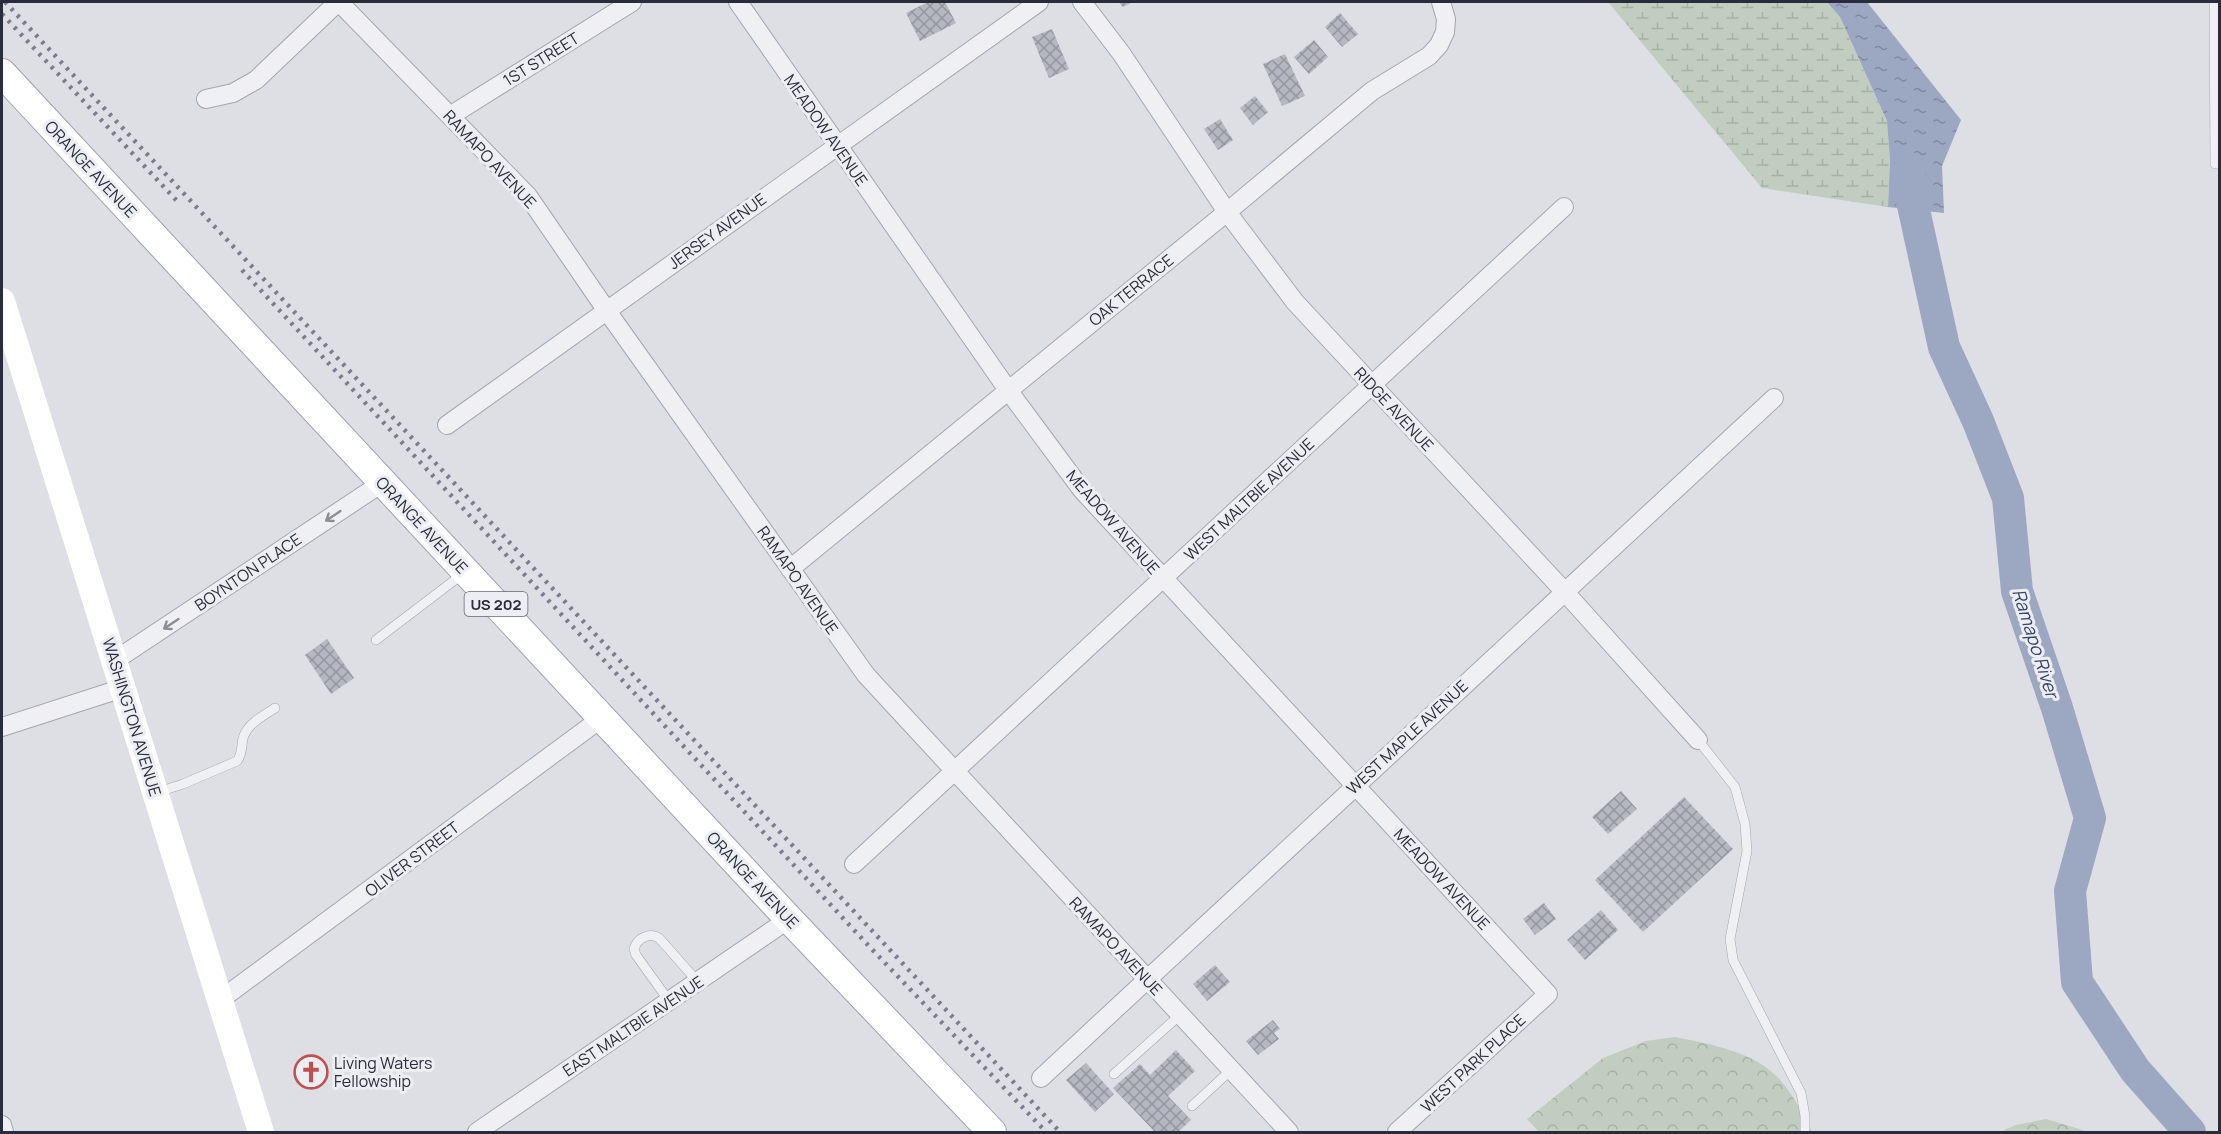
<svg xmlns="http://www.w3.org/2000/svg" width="2221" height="1134" font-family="Manrope,sans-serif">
  <defs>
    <pattern id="wetland-marsh" width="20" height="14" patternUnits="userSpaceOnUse" patternTransform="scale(1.5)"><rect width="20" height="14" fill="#c1cebf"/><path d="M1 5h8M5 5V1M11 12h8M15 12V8" fill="none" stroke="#a6b1a5"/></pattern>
    <pattern id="park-crowns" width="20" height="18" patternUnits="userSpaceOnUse" patternTransform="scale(1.5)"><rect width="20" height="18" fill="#c1cebf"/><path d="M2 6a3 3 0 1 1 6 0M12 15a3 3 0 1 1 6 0" fill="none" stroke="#a6b1a5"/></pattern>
    <pattern id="water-ripples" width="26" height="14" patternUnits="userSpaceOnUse" patternTransform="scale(1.5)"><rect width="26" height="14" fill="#9ca8c2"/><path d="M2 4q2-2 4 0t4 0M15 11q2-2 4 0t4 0" fill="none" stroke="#7f899f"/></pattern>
    <pattern id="building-cross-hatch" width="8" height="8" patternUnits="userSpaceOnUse" patternTransform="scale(1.5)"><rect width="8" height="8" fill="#b5b8c1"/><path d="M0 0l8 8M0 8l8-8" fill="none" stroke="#93969e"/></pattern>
  </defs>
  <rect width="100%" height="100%" fill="#dddfe5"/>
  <path fill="url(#wetland-marsh)" d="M1608,2h219l13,15 47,104 3,40 -2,46 -126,-19z"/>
  <path fill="url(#park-crowns)" d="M1675,1037c35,7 82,15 106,44 13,15 22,33 31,51h-273l-12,-13 76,-61 43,-17z
    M2046,1119l43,13h-89l16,-7z"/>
  <path fill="url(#water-ripples)" d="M1827,2h40l94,118 -19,46 2,47 -56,-6 2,-46 -3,-40 -47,-104z"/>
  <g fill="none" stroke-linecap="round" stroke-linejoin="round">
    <path stroke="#9ca8c2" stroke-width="32" d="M1910,168l-1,19 35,160 34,74 30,77 9,93 40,117 33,110 -20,73 7,91 58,88 55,62"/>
  </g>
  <path fill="url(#building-cross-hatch)" d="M928,2h17l11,21 -36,18 -14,-28z
    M1119,2h14l-10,5z
    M1340,13l18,21 -16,13 -17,-20z
    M1052,29l17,40 -20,9 -17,-41z
    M1314,40l14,17 -19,17 -15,-17z
    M1285,54l20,42 -23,10 -19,-42z
    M1255,96l13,16 -15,13 -13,-17z
    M1220,119l13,21 -15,10 -14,-21z
    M327,639l27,39 -23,16 -26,-39z
    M1621,791l16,18 -29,25 -16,-17z
    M1684,797l49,52 -90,83 -48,-52z
    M1544,903l12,16 -21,16 -12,-16z
    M1601,910l17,20 -33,30 -18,-20z
    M1215,965l15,17 -23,19 -14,-17z
    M1273,1020l7,9 -6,4 5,6 -21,16 -12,-14z
    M1176,1050l19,21 -27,25 23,24 -13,12h-23l-42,-44 27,-24 10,11z
    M1086,1063l28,31 -19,18 -29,-32z"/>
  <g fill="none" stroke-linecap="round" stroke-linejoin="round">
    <defs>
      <path id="lane" d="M2214,2l1,162h5
        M376,640l88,-67
        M1698,740l37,47 10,37 2,27 -17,88 3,21 68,133 4,23v16
        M158,792l25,-8 54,-23c6,-8 4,-14 6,-23 5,-15 20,-22 32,-30
        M669,1001l-33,-46 -2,-6c3,-11 16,-17 25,-11l39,44
        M1114,1074l66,-59
        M1192,1106l39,-36"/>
      <path id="street" d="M339,2l189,194 79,115 259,364 423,457
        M738,2l270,388 74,100 466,504 -151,138
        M1082,2l39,51 106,159 68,90 269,289 134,149
        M206,99l27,-6 23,-13 82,-78
        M450,116l182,-114
        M447,425l592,-423
        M790,569l437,-357 145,-121 57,-35 10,-11 6,-13 1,-13 -5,-17
        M114,661l268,-178
        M2,727l121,-39
        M854,864l710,-657
        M220,1000l383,-283
        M1041,1078l733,-680
        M2,1125l2,7
        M477,1132l312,-213"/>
      <path id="primary" d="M2,73l787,846 203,213"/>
    </defs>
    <use href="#lane" stroke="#a3a6ae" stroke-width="10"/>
    <use href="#street" stroke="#a3a6ae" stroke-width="20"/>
    <use href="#primary" stroke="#9ea2b0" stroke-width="30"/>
    <use href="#lane" stroke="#f0f0f4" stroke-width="9"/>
    <use href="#street" stroke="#f0f0f4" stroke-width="18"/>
    <path stroke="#fff" stroke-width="26" d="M2,301l259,831"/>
    <use href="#primary" stroke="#fff" stroke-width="28"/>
    <path stroke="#797d8d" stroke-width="4.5" stroke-dasharray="3 6" stroke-linecap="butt" d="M5,2l1055,1130
      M2,14l176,188
      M242,270l625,674 179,188"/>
  </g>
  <defs><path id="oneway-shaft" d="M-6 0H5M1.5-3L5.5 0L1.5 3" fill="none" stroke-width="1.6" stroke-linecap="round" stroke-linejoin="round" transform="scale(1.5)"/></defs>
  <g stroke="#8c8e97">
    <use href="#oneway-shaft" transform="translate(333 516) rotate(146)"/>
    <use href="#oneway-shaft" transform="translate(171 624) rotate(146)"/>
  </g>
  <defs>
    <symbol id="church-ring" viewBox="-11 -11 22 22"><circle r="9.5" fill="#eceef3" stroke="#be514f" stroke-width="1.5"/><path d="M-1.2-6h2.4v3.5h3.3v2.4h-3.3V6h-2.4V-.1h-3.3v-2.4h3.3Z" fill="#be514f"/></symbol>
  </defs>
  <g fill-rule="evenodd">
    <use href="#church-ring" x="292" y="1053" width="38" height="38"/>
  </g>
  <g text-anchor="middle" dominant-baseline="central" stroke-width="6" stroke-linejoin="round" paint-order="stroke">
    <rect fill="#eceef3" stroke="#646672" stroke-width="1.5" x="464.5" y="592" width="63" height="24" rx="4.5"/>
    <g font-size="15" font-weight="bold" fill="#292c3a">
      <text x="496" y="604">US 202</text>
    </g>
    <g font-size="16" fill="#292c3a" stroke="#eceef3">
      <text transform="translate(541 59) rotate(-32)">1ST STREET</text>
      <text transform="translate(826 130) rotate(55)">MEADOW AVENUE</text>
      <text transform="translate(490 159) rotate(47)">RAMAPO AVENUE</text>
      <text transform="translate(91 169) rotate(47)">ORANGE AVENUE</text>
      <text transform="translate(717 231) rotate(-36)">JERSEY AVENUE</text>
      <text transform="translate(1131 290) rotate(-39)">OAK TERRACE</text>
      <text transform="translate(1394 409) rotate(47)">RIDGE AVENUE</text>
      <text transform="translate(1249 499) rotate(-43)">WEST MALTBIE AVENUE</text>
      <text transform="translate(1113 522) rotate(49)">MEADOW AVENUE</text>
      <text transform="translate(422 525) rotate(47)">ORANGE AVENUE</text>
      <text transform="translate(248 572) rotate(-34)">BOYNTON PLACE</text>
      <text transform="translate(798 580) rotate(55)">RAMAPO AVENUE</text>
      <text transform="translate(132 717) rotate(73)">WASHINGTON AVENUE</text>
      <text transform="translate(1407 737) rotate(-43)">WEST MAPLE AVENUE</text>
      <text transform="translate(412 859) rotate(-37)">OLIVER STREET</text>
      <text transform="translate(1442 879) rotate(47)">MEADOW AVENUE</text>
      <text transform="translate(753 880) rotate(47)">ORANGE AVENUE</text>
      <text transform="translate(1116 946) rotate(47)">RAMAPO AVENUE</text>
      <text transform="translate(633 1026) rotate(-34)">EAST MALTBIE AVENUE</text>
      <text transform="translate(1473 1063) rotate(-43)">WEST PARK PLACE</text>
    </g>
    <g font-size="16" fill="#292c3a" stroke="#eceef3" text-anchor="start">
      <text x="334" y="1063">Living Waters<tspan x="334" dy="18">Fellowship</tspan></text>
    </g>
    <g font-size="18" font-style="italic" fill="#374569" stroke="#eceef3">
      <text transform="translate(2036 643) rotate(72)">Ramapo River</text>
    </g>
  </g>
  <rect width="2221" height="1134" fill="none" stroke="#292c3a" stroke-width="6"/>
</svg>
